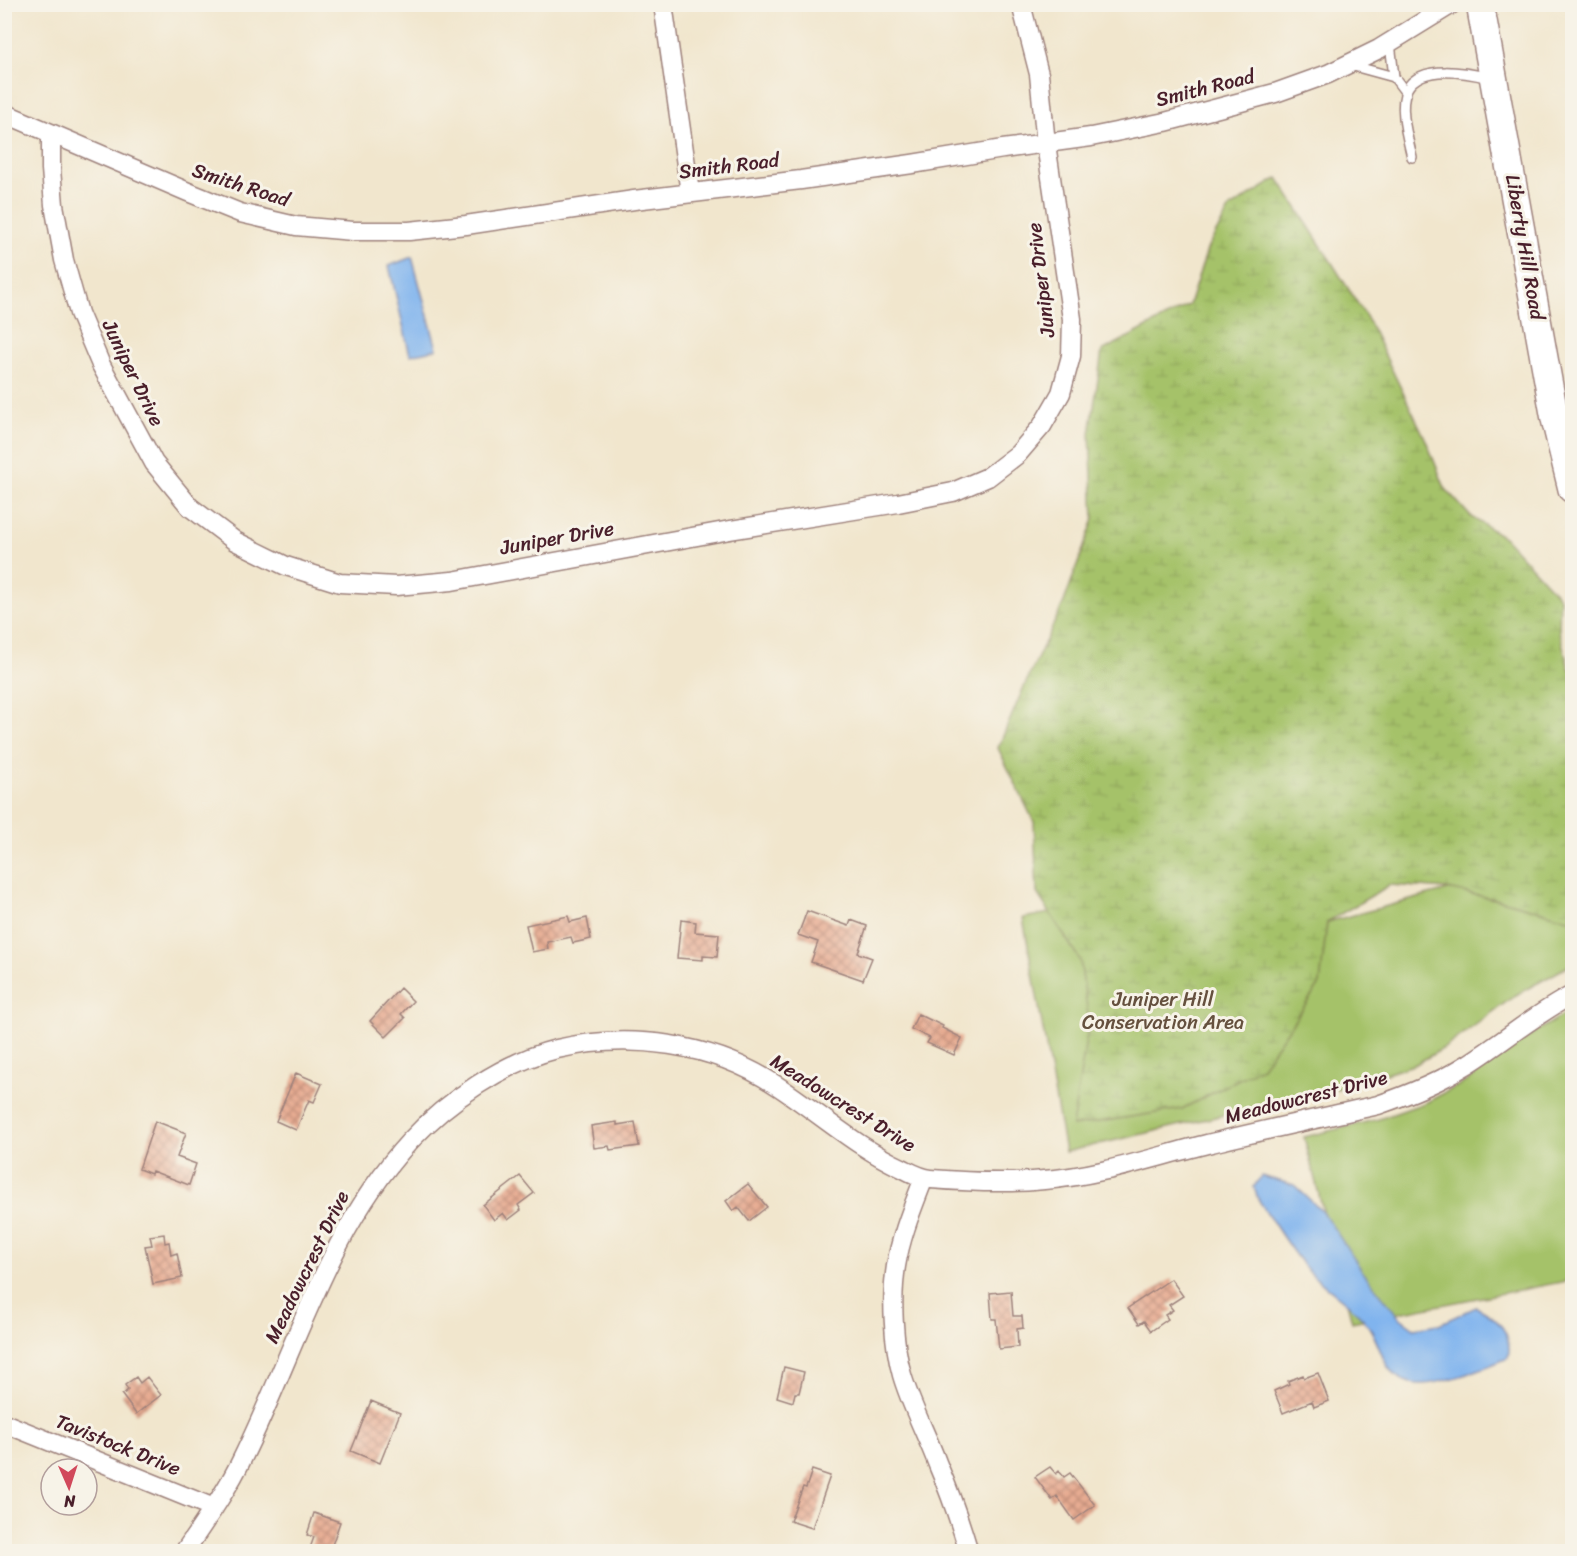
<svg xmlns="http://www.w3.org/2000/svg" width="1577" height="1556" font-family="Sriracha,sans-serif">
  <defs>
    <pattern id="wetland-marsh" width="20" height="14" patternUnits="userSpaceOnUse" patternTransform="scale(1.5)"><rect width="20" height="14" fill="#a5c269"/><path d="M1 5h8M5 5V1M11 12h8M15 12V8" fill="none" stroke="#90a65b"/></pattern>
    <pattern id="building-cross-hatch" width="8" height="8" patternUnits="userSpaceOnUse" patternTransform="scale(1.5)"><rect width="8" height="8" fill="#e7ac92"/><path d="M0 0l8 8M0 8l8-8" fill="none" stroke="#bd8b77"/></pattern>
  </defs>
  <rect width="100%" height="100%" fill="#f7f3e8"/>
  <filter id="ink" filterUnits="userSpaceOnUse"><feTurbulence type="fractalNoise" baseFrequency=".0167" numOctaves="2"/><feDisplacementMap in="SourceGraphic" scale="12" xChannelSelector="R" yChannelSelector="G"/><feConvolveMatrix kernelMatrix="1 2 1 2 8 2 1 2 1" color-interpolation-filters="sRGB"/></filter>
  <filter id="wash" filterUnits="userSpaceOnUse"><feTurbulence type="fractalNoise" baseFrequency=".008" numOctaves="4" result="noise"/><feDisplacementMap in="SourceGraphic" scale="24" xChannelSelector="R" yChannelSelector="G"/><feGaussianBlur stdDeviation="1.35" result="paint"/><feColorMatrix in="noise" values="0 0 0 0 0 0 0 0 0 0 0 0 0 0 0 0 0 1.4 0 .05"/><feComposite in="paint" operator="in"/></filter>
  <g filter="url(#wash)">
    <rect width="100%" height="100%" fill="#f1e6cd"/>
    <path fill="#a5c269" stroke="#78704a" stroke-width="1.5" d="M1572,857v107l-56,31 -72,53 -28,16 -63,21 -288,67 -42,-234 247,-47 12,63z
      M1572,1010v270l-220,42 -48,-185 75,-18 48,-17 38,-20 73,-52z"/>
    <path fill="url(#wetland-marsh)" stroke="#78704a" stroke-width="1.5" d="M1278,178l89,140 58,120 20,50 26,29 33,20 56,61 -1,33 10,37 3,3v249l-63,-18 -62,-13 -57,-4 -63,37 -7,62 -58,83 -80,42 -110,17 17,-104 -9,-62 -43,-67 -3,-71 -36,-74 25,-59 41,-87 30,-83 -4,-85 12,-83 87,-46 19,-58 22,-39z"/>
    <path fill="#80b4ee" stroke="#656a8c" stroke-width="1.5" d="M412,257l25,92 -27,6 -21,-89z
      M1261,1176l33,9 29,27 40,60 36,45 15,11 25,-4 37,-17c22,11 37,26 32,51 -22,9 -73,31 -97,25 -29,-7 -28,-35 -42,-56 -15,-23 -47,-39 -64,-60 -18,-21 -32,-46 -47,-68l-4,-12z"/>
    <g id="blocks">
      <path fill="url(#building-cross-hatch)" d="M807,911l42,15 2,-6 16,6 -9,27 14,5 -9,22 -52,-18 7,-20 -20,-7z
        M568,916l2,6 17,-4 4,21 -18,4 -2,-6 -24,5 1,7 -16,3 -6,-27z
        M681,920l15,2 -1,10 24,2 -2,23 -14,-1v4l-26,-2z
        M400,988l13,13 -12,13 4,4 -19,19 -16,-16z
        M918,1014l25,12 -1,2 20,10 -8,17 -27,-12 3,-5 -19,-9z
        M296,1073l26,11 -8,18 -5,-2 -13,30 -20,-9z
        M155,1121l31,12 -9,24 19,7 -7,21 -37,-14 -1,3 -12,-5z
        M617,1122v3l18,-3 4,24 -29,4 -1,-4 -15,2 -3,-22z
        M520,1176l14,17 -16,12 3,5 -13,10 -5,-7 -9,7 -11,-15z
        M748,1184l19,23 -18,14 -11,-14 -5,4 -7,-10z
        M164,1234l1,9 4,-1 2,13 6,-2 5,25 -29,6 -8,-38 7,-1 -2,-9z
        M1171,1279l12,17 -14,9 4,5 -8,5 3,4 -17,12 -7,-10 -5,3 -11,-16z
        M1011,1291l2,25h9l1,12 -6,1 1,18 -19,2 -3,-30h-4l-2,-26z
        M784,1367l20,5 -5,21h-4l-2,9 -16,-5z
        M1318,1373l11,28 -15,6 -2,-6 -29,12 -9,-22 15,-7 -1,-3 15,-6 1,3z
        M136,1377l4,6 7,-6 14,18 -25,19 -14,-19 6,-5 -3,-5z
        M371,1401l29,12 -20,50 -29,-12z
        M1050,1467l6,7 3,-3 5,6 6,-4 25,32 -21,15 -17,-24 -5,4 -17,-23z
        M812,1470l18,6 -18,52 -22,-7 13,-34 3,1z
        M314,1513l26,9 -10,29h-21l5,-14 -7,-2z"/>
    </g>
  </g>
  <g filter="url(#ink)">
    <use href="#blocks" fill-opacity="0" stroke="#9e827c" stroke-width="1.5"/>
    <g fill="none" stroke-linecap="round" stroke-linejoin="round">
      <defs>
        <path id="lane" d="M1390,43l4,34 12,16
          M1350,65l44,12
          M1412,157c-4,-18 -14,-51 -5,-68 14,-26 61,-16 83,-11"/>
        <path id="street" d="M663,4l27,189
          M4,113l184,79 52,21 56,13 57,5h56l57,-6 168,-25 167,-20 111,-16 91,-15 88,-12 74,-15 110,-29 53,-19 51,-25 73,-45
          M51,134v35l3,36 10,55 15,53 22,52 53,98 36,44 45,34 51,25 54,17 56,3 56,-5 278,-51 168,-27 55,-11 35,-15 30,-23 24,-28 19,-33 10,-37 1,-37 -26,-175 -7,-70 -18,-70
          M924,1178c-11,29 -23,57 -28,88 -5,33 -3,77 6,109 9,31 25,60 36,90 12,28 22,57 31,87
          M4,1423l210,85
          M184,1552c22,-32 44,-63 60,-97 52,-106 84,-225 166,-314 37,-40 94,-79 147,-92 73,-17 155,-6 219,36 42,27 80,62 126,83 10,5 18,10 29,11 37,3 76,5 113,1 55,-4 110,-23 163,-36 57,-14 114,-26 171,-39 29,-10 58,-21 85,-38 38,-23 70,-52 109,-72"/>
        <path id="secondary" d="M1480,4l75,415 17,70"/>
      </defs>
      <use href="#lane" stroke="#9e827c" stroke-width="12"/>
      <use href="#street" stroke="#9e827c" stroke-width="21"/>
      <use href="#secondary" stroke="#9e827c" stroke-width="30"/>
      <use href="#lane" stroke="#fff" stroke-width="9"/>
      <use href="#street" stroke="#fff" stroke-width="18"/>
      <use href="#secondary" stroke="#fff" stroke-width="27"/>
    </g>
  </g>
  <g text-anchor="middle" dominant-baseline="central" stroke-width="6" stroke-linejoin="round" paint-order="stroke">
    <g font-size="20" fill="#4a1f2b" stroke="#f7f3e8">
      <text transform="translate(1205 88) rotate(-14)">Smith Road</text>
      <text transform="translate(729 166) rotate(-7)">Smith Road</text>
      <text transform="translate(241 185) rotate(18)">Smith Road</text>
      <text transform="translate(1525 247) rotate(80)">Liberty Hill Road</text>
      <text transform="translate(1041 280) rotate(-97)">Juniper Drive</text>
      <text transform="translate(133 373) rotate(64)">Juniper Drive</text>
      <text transform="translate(557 538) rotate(-10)">Juniper Drive</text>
      <text transform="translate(1306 1097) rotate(-14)">Meadowcrest Drive</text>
      <text transform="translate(843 1103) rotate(32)">Meadowcrest Drive</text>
      <text transform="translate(307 1267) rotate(-64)">Meadowcrest Drive</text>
      <text transform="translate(118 1445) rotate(22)">Tavistock Drive</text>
    </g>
    <g font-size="20" fill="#65503e" stroke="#f7f3e8">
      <text x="1163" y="999">Juniper Hill<tspan x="1163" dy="23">Conservation Area</tspan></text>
    </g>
  </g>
  <rect width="1577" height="1556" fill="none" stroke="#f7f3e8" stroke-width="24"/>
  <g transform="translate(69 1487) rotate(177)"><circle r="28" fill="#f7f3e8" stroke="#b29e9c" stroke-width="1.5"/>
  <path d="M0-4.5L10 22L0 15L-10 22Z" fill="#d1495b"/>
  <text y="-9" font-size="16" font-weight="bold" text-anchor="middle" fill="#4a1f2b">N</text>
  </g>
</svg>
